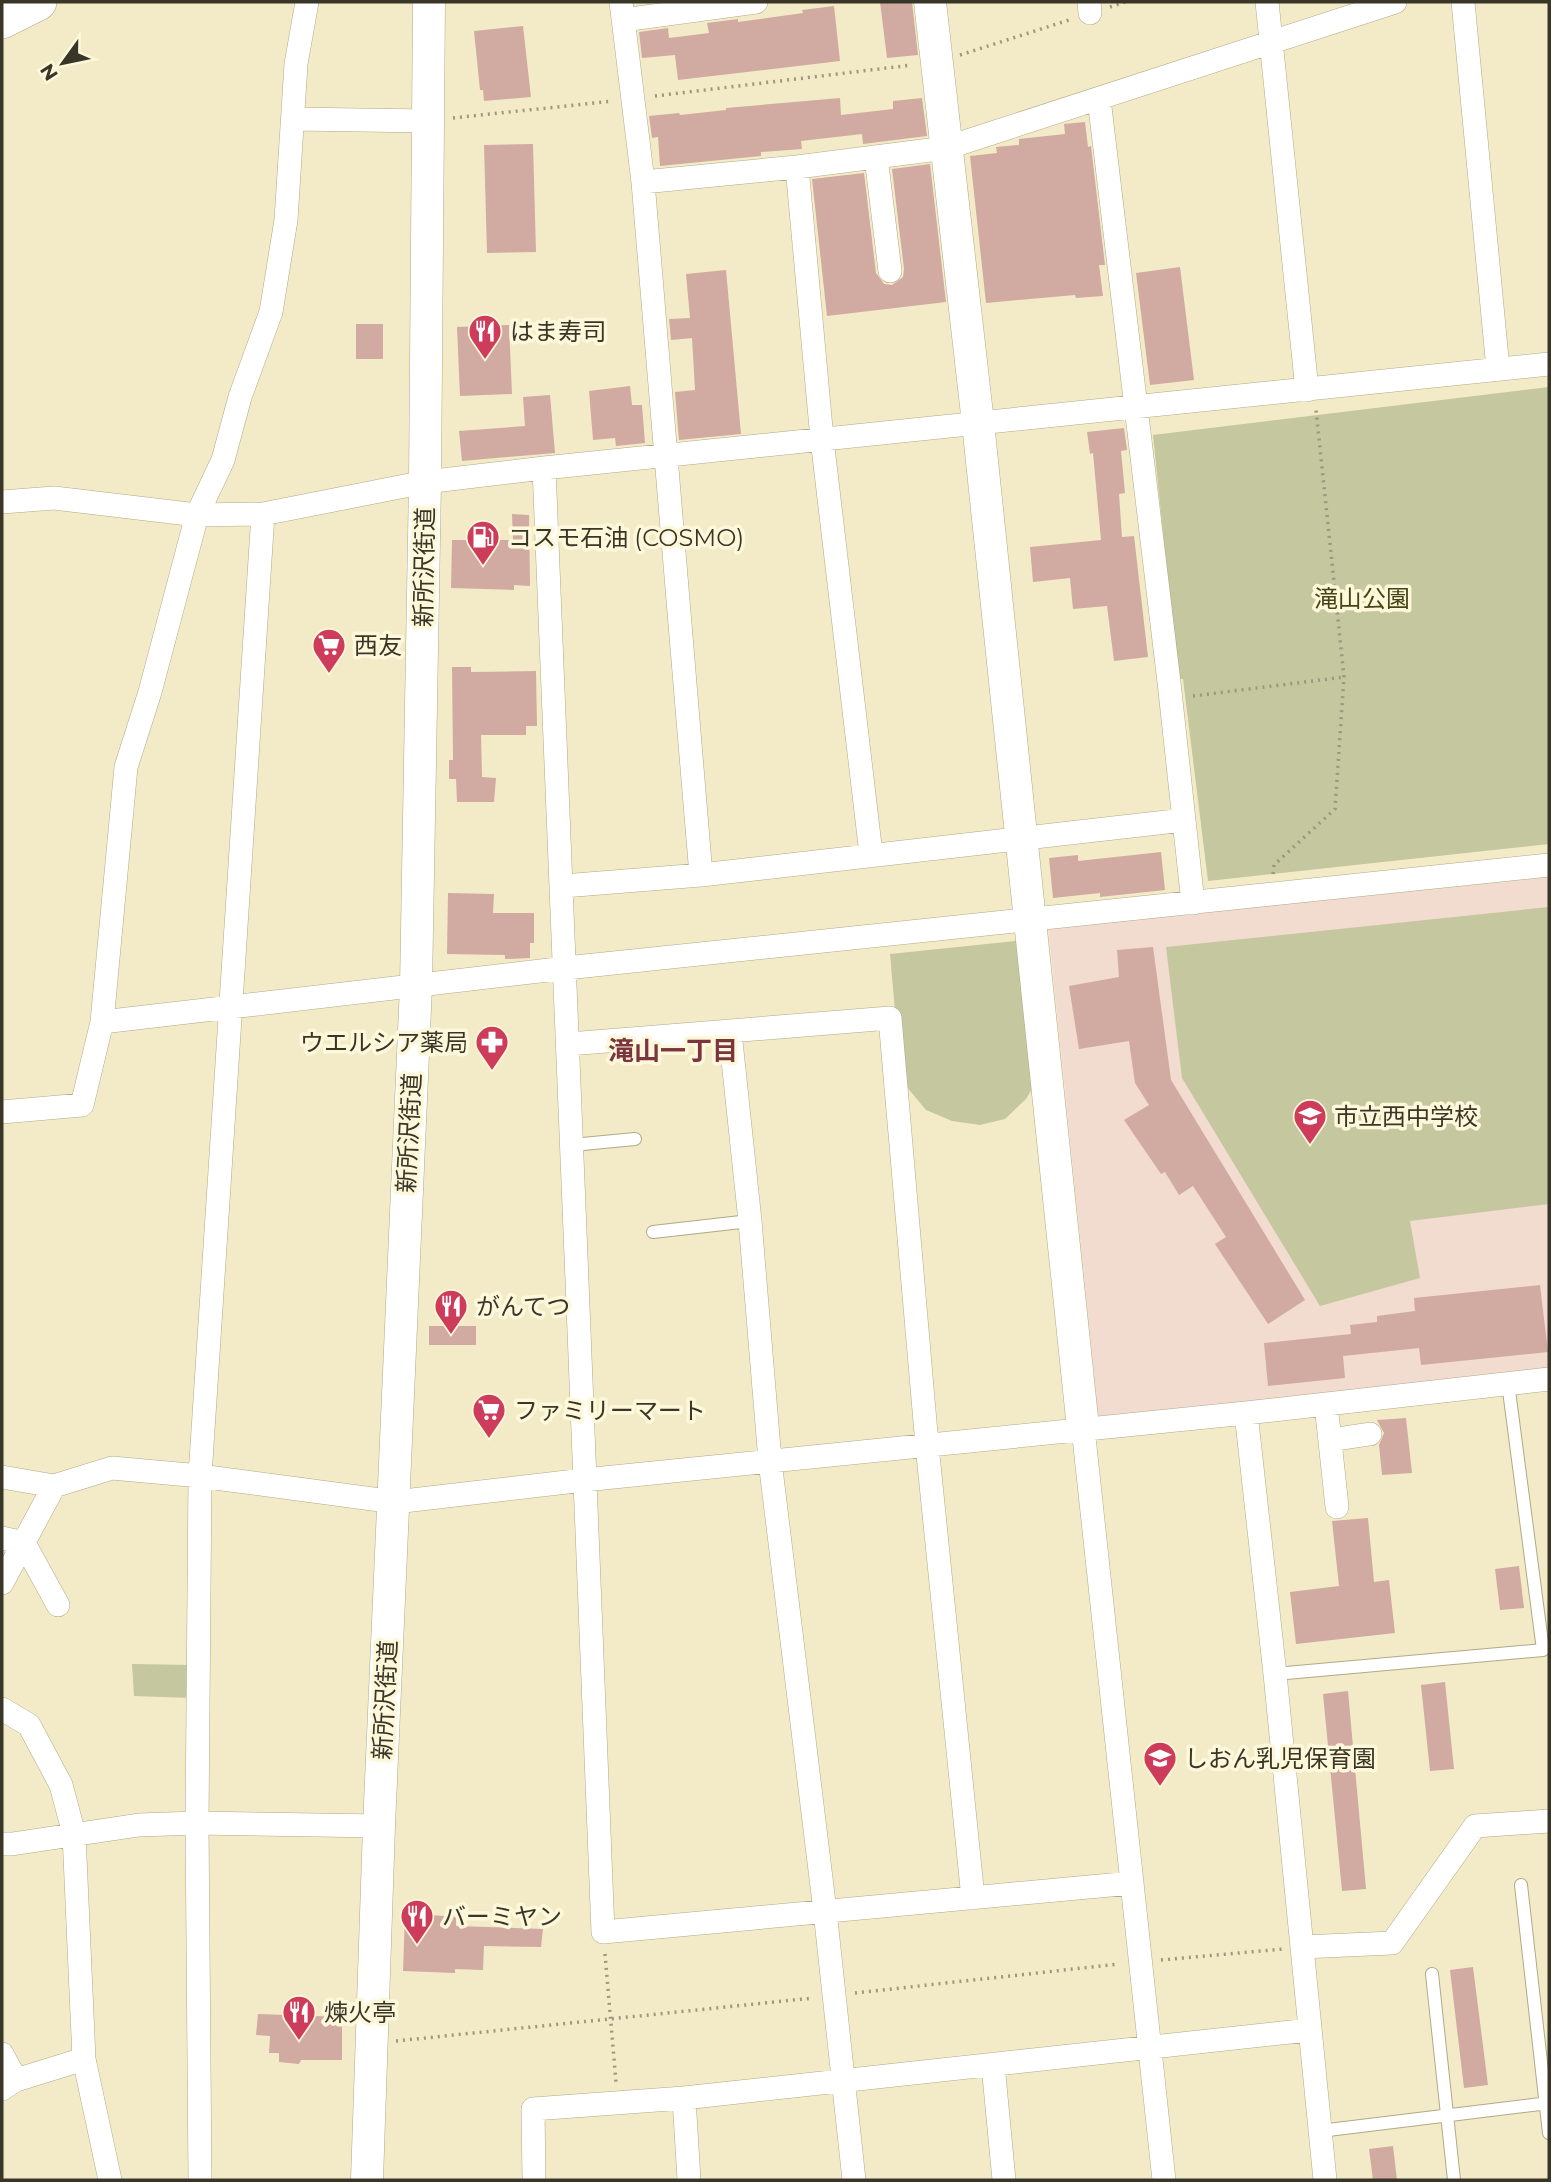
<svg xmlns="http://www.w3.org/2000/svg" width="1551" height="2182" font-family="Montserrat,'Noto Sans JP',sans-serif">
  <rect width="100%" height="100%" fill="#f3ebc7"/>
  <path fill="#f2dbcf" d="M1549,872v497l-450,53 -51,-498z"/>
  <path fill="#c5c79f" d="M1549,387v457l-341,37 -25,-202h-5l-25,-244z
    M1549,907v297l-139,17 10,57 -100,28 -138,-228 -16,-131z
    M1024,940l16,136 -14,23 -21,20 -25,6 -28,-4 -26,-11 -25,-30 -11,-126z
    M132,1664l60,1 -1,33 -57,-2z"/>
  <path fill="#d1aaa2" d="M880,2h32l6,53 -31,3z
    M834,6l6,55 -162,19 -3,-25 -33,3 -3,-26 29,-4 1,10 40,-5 -2,-10 31,-4v3l65,-9 -1,-3z
    M523,26l8,71 -47,4 -1,-11h-3l-6,-59z
    M840,98l1,17 52,-6v-8l29,-3 5,38 -64,8 -1,-10 -61,7 1,8 -41,3v4l-101,10 -2,-29 -6,1 -3,-22 30,-3 1,2 46,-5v-2z
    M1085,122l3,25 3,-1 14,119h-6l4,31 -27,2 -1,-3 -89,8 -16,-147 27,-3 -1,-6 23,-2v-6l46,-5 -1,-10z
    M533,144l3,108 -49,1 -3,-108z
    M930,164l16,138 -119,14 -15,-137 52,-6 12,100 8,11 8,1 11,-8 1,-8 -12,-100z
    M1180,267l14,113 -44,5 -14,-112z
    M726,270l15,164 -62,6 -4,-48 20,-2 -3,-52 -21,2 -2,-21 21,-1 -4,-44z
    M356,324h27v35h-27z
    M509,325l3,69 -52,2 -3,-69z
    M630,386l2,19h10l3,38 -29,3 -1,-8 -22,2 -4,-49z
    M550,395l5,58 -93,8 -3,-30 66,-5 -2,-29z
    M1124,428l3,22 -6,1 4,42 -6,1 3,43 12,-1 14,121 -34,4 -7,-55 -34,3 -3,-31 -37,4 -3,-35 71,-7 -8,-87 -3,1 -3,-22z
    M512,514l17,1 1,71 -16,-1v5l-63,-2 1,-48h61z
    M452,667h19v5l65,-1 1,55h-11v9h-45l1,42 14,1 -2,24h-37l-1,-23h-7v-19h4z
    M1161,852l4,38 -65,7v-4l-47,5 -4,-40 29,-3v6z
    M448,893l46,1 -1,19h41v30h-4v15l-25,1v-4l-58,-1z
    M1153,947l18,133 134,220 -37,24 -53,-80 11,-7 -33,-51 -14,9 -14,-23 -4,2 -37,-54 25,-15 -14,-22 -6,-42 -50,8 -10,-63 50,-9 -2,-27z
    M1540,1285l8,67 -127,13 -2,-17 -76,8 2,22 -77,8 -4,-43 87,-9 -1,-9 27,-3v-6l38,-5 -1,-13z
    M429,1326h47v19h-47z
    M1406,1418l6,55 -30,2 -3,-30 5,-12 -7,-13z
    M1368,1518l6,64 15,-2 6,53 -99,11 -6,-52 49,-6 -7,-65z
    M1519,1566l5,42 -24,2 -5,-41z
    M1445,1682l9,87 -24,2 -9,-86z
    M1348,1691l18,198 -24,2 -19,-197z
    M405,1913l51,4v9l87,3 -2,18 -57,-1 -1,24 -28,-1v4l-52,-2z
    M1473,1967l15,118 -24,3 -14,-118z
    M258,2014l84,3v43h-41l-2,4 -20,-2v-9h-10l1,-17 -14,-1z
    M1393,2146l4,34h-24l-4,-31z"/>
  <g fill="none" stroke-linecap="round" stroke-linejoin="round">
    <defs>
      <path id="lane" d="M572,1145l63,-6
        M653,1232l97,-11
        M1275,1674l268,-24 -35,-267
        M1521,1885l28,248
        M1432,1974l22,206
        M1320,2131l229,-28"/>
      <path id="street" d="M621,2l22,180 58,693
        M1089,2l1,11
        M1267,2l40,388
        M1463,2l35,367
        M623,20l133,-18
        M1099,99l70,583 24,221
        M293,119l135,2
        M876,157l14,114
        M797,167l25,272 49,415
        M643,182l154,-15 149,-19 449,-146
        M544,468c22,488 38,976 59,1464l529,-49
        M2,502l52,-4 143,17 66,-1 162,-32 119,-14 1005,-104
        M563,886l138,-11 483,-55
        M102,1022l464,-54 983,-103
        M730,1032l20,189 20,240 55,450 29,269
        M569,1044l321,-26 37,427 46,453
        M2,1112l80,-7 20,-83 24,-255 24,-75 47,-177 26,-55 17,-63 31,-85 15,-92 10,-156 11,-62
        M1326,1404l11,103
        M1246,1413l29,261 50,506
        M1083,1428l81,752
        M1330,1440l40,-6
        M2,1477l52,9 58,-18 88,8 195,26 189,-22 662,-67 303,-34
        M2,1538l22,5 34,62
        M2,1583l52,-97
        M2,1709l27,16 32,60 13,49 10,225 -68,21 -14,9
        M2,1844h10l127,-19 58,-2 182,3
        M1302,1947l90,-4 83,-117 74,-5
        M2,2054l14,26
        M84,2059l26,121
        M993,2065l11,115
        M684,2098l5,82
        M200,2180l-3,-357 3,-347 63,-962
        M534,2180l-1,-71 151,-11 625,-68"/>
      <path id="secondary" d="M930,2l48,421 105,1005
        M367,2180l12,-354 37,-840 9,-504 4,-480"/>
      <path id="primary" d="M2,20l36,-18"/>
    </defs>
    <use href="#lane" stroke="#b1a987" stroke-width="14"/>
    <use href="#street" stroke="#b1a987" stroke-width="24"/>
    <use href="#secondary" stroke="#b1a987" stroke-width="33"/>
    <use href="#primary" stroke="#b1a987" stroke-width="38"/>
    <path stroke="#9d977d" stroke-width="3.5" stroke-dasharray="2 5" stroke-linecap="butt" d="M1110,7l15,-5
      M960,55l109,-35
      M655,96l257,-31
      M453,118l160,-17
      M1193,696l151,-19
      M1273,874l1,-9 61,-56 9,-132 -28,-267
      M605,1954l11,128
      M1161,1960l122,-11
      M855,1993l264,-29
      M396,2041l417,-43"/>
    <use href="#lane" stroke="#fff" stroke-width="12"/>
    <use href="#street" stroke="#fff" stroke-width="23"/>
    <use href="#secondary" stroke="#fff" stroke-width="32"/>
    <use href="#primary" stroke="#fff" stroke-width="37"/>
  </g>
  <defs>
    <symbol id="restaurant-pin" viewBox="-11 -11 22 30"><path d="M0 17L-7.5 6A9.5 9.5 0 1 1 7.5 6Z" fill="#cd3d5b" stroke="#fef8db"/><path d="M-5-6h1v4h1v-4h1v4h1v-4h1v5L-1.5 .5V6h-2V.5L-5-1ZM5-6V6H3V1.5H1.5Q1.5-4 5-6Z" fill="#fff"/></symbol>
    <symbol id="fuel-pin" viewBox="-11 -11 22 30"><path d="M0 17L-7.5 6A9.5 9.5 0 1 1 7.5 6Z" fill="#cd3d5b" stroke="#fef8db"/><path d="M-5.5-6h7V0h2V4h1.3V-2.5L3-4.5l.8-.8L6-3V5H2.5V1h-1V6h-7ZM-4.2-4.7v3.2H.2V-4.7Z" fill="#fff"/></symbol>
    <symbol id="supermarket-pin" viewBox="-11 -11 22 30"><path d="M0 17L-7.5 6A9.5 9.5 0 1 1 7.5 6Z" fill="#cd3d5b" stroke="#fef8db"/><path d="M-6-5.5h2.5l.6 2H6L4.5 2H-2.5L-4.4-4H-6ZM-1.5 3.2a1.3 1.3 0 1 0 .1 0ZM3 3.2a1.3 1.3 0 1 0 .1 0Z" fill="#fff"/></symbol>
    <symbol id="pharmacy-pin" viewBox="-11 -11 22 30"><path d="M0 17L-7.5 6A9.5 9.5 0 1 1 7.5 6Z" fill="#cd3d5b" stroke="#fef8db"/><path d="M-2-6h4v4h4v4h-4v4h-4v-4h-4v-4h4Z" fill="#fff"/></symbol>
    <symbol id="school-pin" viewBox="-11 -11 22 30"><path d="M0 17L-7.5 6A9.5 9.5 0 1 1 7.5 6Z" fill="#cd3d5b" stroke="#fef8db"/><path d="M0-5L7-2L0 1L-7-2ZM-4 1L0 2.5L4 1V4Q0 6-4 4Z" fill="#fff"/></symbol>
  </defs>
  <g fill-rule="evenodd">
    <use href="#restaurant-pin" x="466" y="312" width="38" height="52"/>
    <use href="#fuel-pin" x="464" y="518" width="38" height="52"/>
    <use href="#supermarket-pin" x="310" y="626" width="38" height="52"/>
    <use href="#pharmacy-pin" x="473" y="1023" width="38" height="52"/>
    <use href="#school-pin" x="1291" y="1097" width="38" height="52"/>
    <use href="#restaurant-pin" x="432" y="1287" width="38" height="52"/>
    <use href="#supermarket-pin" x="470" y="1391" width="38" height="52"/>
    <use href="#school-pin" x="1141" y="1739" width="38" height="52"/>
    <use href="#restaurant-pin" x="398" y="1897" width="38" height="52"/>
    <use href="#restaurant-pin" x="280" y="1993" width="38" height="52"/>
  </g>
  <g text-anchor="middle" dominant-baseline="central" stroke-width="7" stroke-linejoin="round" paint-order="stroke">
    <g font-size="24" fill="#393628" stroke="#fef8db" text-anchor="start">
      <text x="510" y="331">はま寿司</text>
      <text x="508" y="537">コスモ石油 (COSMO)</text>
      <text x="354" y="645">西友</text>
      <text x="468" y="1042" text-anchor="end">ウエルシア薬局</text>
      <text x="1334" y="1116">市立西中学校</text>
      <text x="476" y="1306">がんてつ</text>
      <text x="514" y="1410">ファミリーマート</text>
      <text x="1184" y="1758">しおん乳児保育園</text>
      <text x="442" y="1916">バーミヤン</text>
      <text x="324" y="2012">煉火亭</text>
    </g>
    <g font-size="24" fill="#393628" stroke="#fef8db">
      <text transform="translate(424 567) rotate(-89)">新所沢街道</text>
      <text transform="translate(409 1133) rotate(-87)">新所沢街道</text>
      <text transform="translate(385 1700) rotate(-87)">新所沢街道</text>
    </g>
    <g font-size="24" fill="#444517" stroke="#fef8db">
      <text x="1362" y="598">滝山公園</text>
    </g>
    <g font-size="26" font-weight="bold" fill="#7c343f" stroke="#fef8db">
      <text x="673" y="1051">滝山一丁目</text>
    </g>
  </g>
  <rect width="1551" height="2182" fill="none" stroke="#393628" stroke-width="7"/>
  <g transform="translate(63 63) rotate(237)" stroke="#fef8db" stroke-width="5" paint-order="stroke">
  <path d="M0-5L12 26L0 18L-12 26Z" fill="#393628"/>
  <text y="-10" font-size="19" font-weight="bold" text-anchor="middle" fill="#393628">N</text>
  </g>
</svg>
